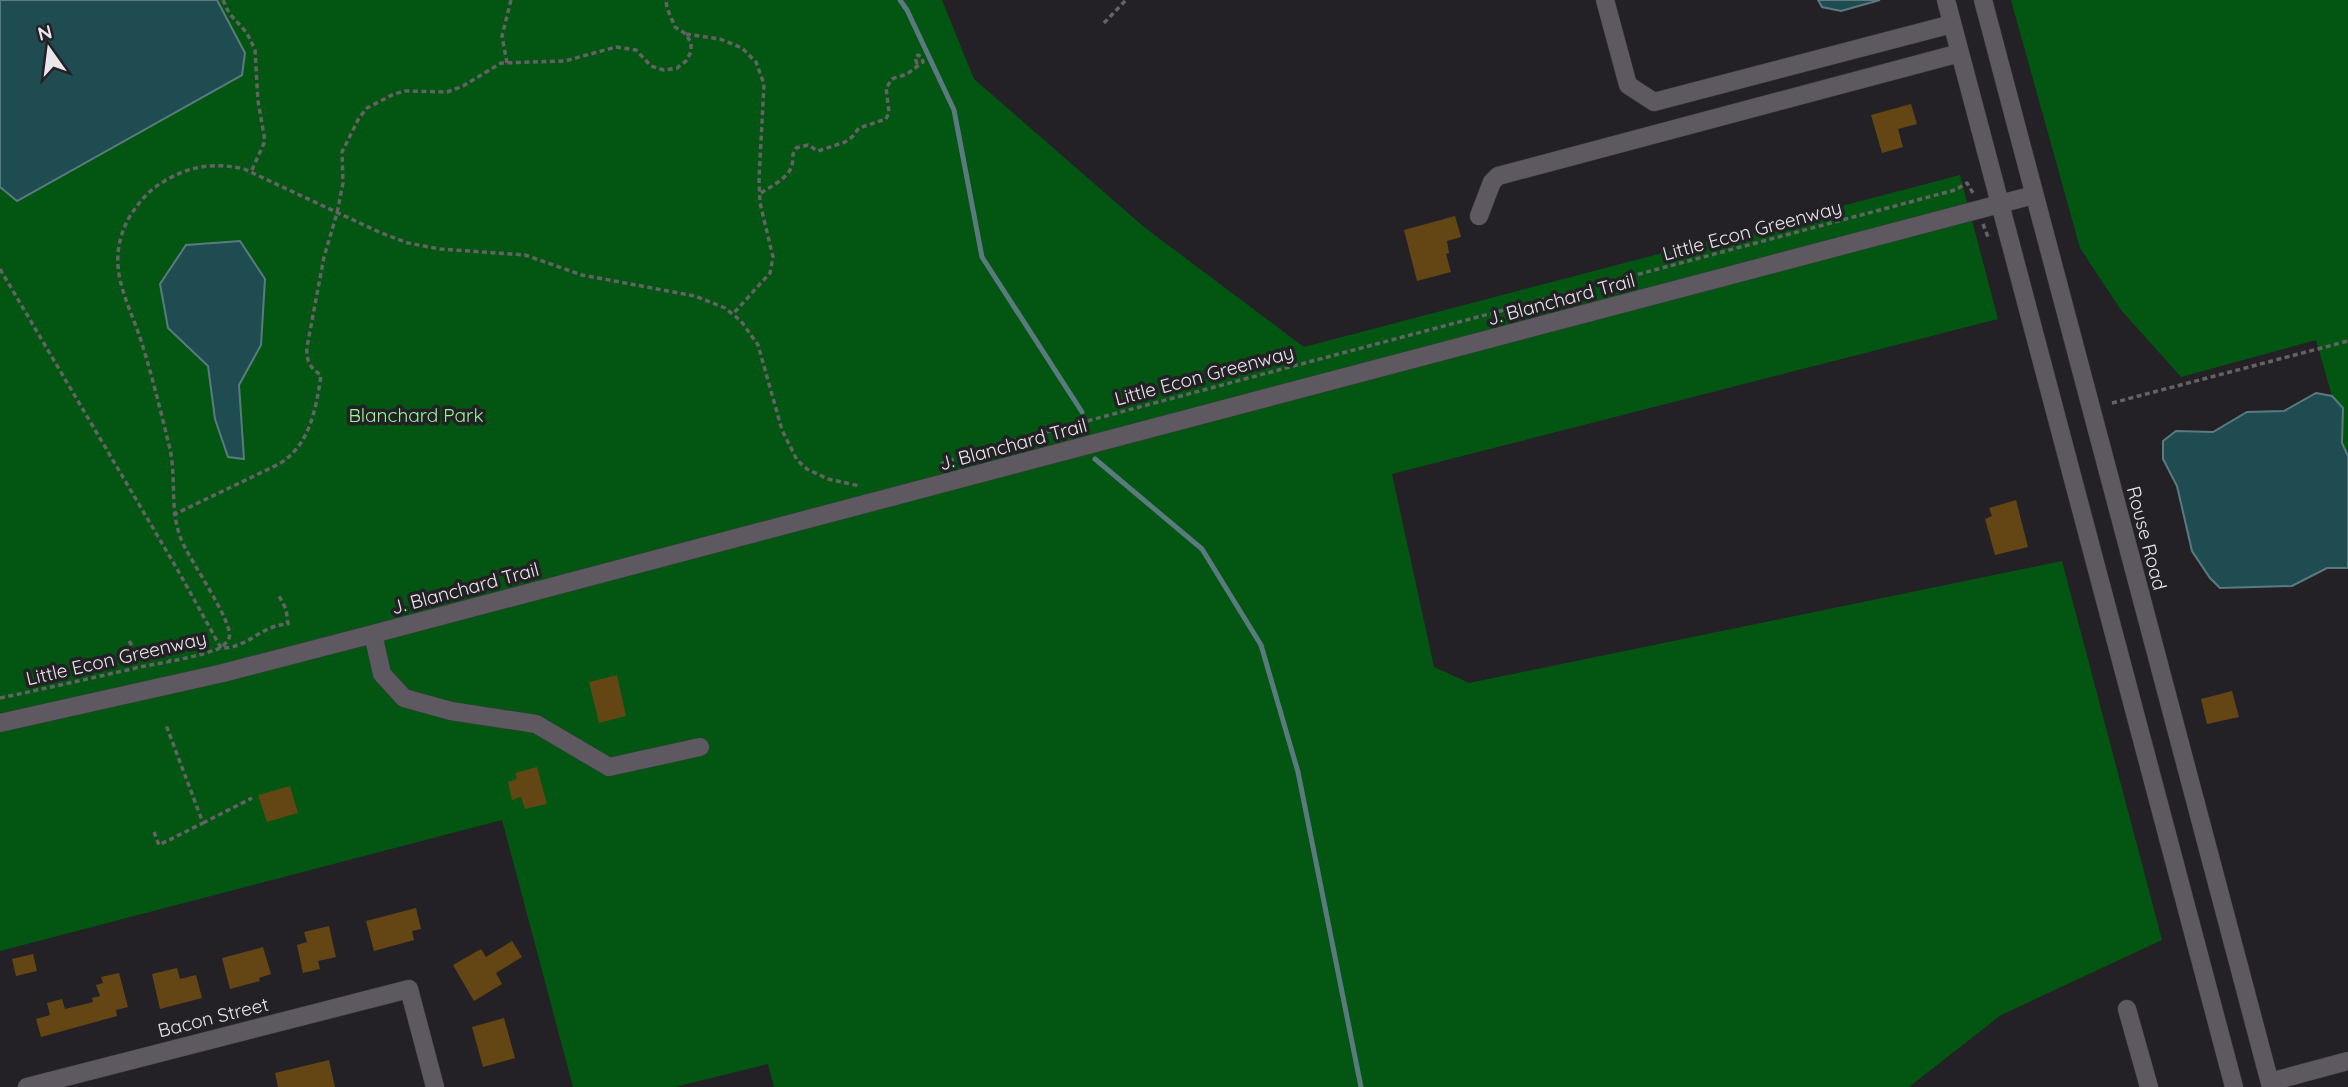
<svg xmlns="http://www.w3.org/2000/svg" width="2348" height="1087" font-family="Quicksand,sans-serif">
  <rect width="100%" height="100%" fill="#242126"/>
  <path fill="#025612" d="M0,0h942l32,79 170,148 160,120 656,-172 38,144 -606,155 42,193 35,16 593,-122 100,379 -161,75 -92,72h-1135l-6,-23 -93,23h-102l-71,-267 -502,131z
    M2011,0h337v456l-6,-13 1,-35 -11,-12 -16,-56 -135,37 -60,-67 -41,-62z"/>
  <path fill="#1e4c51" stroke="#5b7a7f" stroke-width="2" d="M0,0h217l28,53 -3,22 -225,126 -17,-14z
    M1818,0h62l-39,11 -19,-4z
    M240,241l25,38 -4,66 -22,40 5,74 -16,-2 -13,-38 -7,-53 -40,-38 -8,-44 26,-39z
    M2316,393l16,3 11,12 -1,35 6,13v112h-21l-35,18 -72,2 -10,-10 -18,-27 -15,-65 -14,-27v-18l13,-10 37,1 34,-20 37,-1z"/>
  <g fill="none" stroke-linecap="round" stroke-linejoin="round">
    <path stroke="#5b7a7f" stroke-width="5" d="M900,0l7,10 47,100 28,147 100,155
      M1095,459l107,90 59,96 37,127 63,315"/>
  </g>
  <path fill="#634613" d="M1911,104l6,20 -19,5 5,18 -21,6 -11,-38z
    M1455,216l6,21 -14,4 2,12 -3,1 5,18 -34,9 -13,-51z
    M2016,500l12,47 -33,8 -10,-36 7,-3 -3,-8z
    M617,675l9,41 -27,7 -10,-41z
    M2232,691l7,26 -32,7 -6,-25z
    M537,767l10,37 -22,5 -4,-12 -9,3 -4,-18 9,-3 -2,-6z
    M290,786l8,27 -31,9 -9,-27z
    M416,908l5,21 -9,2 2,9 -40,11 -8,-30z
    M329,926l7,31 -18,4 2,8 -17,4 -6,-28 10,-3 -3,-10z
    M512,941l10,16 -26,16 6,11 -28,17 -21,-36 28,-16 5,8z
    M263,947l8,27 -12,4 1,3 -30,8 -8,-31z
    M33,954l4,17 -21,5 -4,-17z
    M177,968l3,11 16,-4 6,23 -42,11 -8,-35z
    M119,973l9,34 -12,3 1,6 -76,21 -5,-18 14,-4 -3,-12 15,-4 3,10 28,-7 -1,-4 8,-2 -4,-11 7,-2 -2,-6z
    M504,1018l11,40 -32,9 -11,-40z
    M329,1060l6,27h-57l-3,-14z"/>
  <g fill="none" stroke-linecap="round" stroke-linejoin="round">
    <defs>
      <path id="minor" d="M1605,0l23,85 26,17 298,-78
        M1946,0l288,1087
        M1983,0l288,1087
        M1479,216l13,-34 6,-6 462,-123
        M373,634l9,40 22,24 47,13 85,13 73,43 91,-20
        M0,723l223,-50 150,-39 1661,-439
        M2127,1009l22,78
        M2270,1082l78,-21
        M27,1087l382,-98 26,98"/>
    </defs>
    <use href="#minor" stroke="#3e3b3f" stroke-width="19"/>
    <path stroke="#656266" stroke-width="3.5" stroke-dasharray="5 3.5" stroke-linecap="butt" d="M223,0l6,13 18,20 8,17 3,51 7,40 -14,31
      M1104,23l22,-23
      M686,34l34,5 22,9 14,14 8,22 -5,95 1,24 13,54 -3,16 -37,41
      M507,63l-5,-27 9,-36
      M761,193c9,-6 29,-16 31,-28 2,-8 -1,-10 4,-17l12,-3 10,6 27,-9 7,-5 7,-9 27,-9 3,-7 -3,-24 6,-9 15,-5 16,-12 -1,-5 -4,-2 -3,3 3,8
      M1983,224l5,13 3,-1
      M0,269l176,298 45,81c26,1 40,-23 67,-24l-2,-15 -7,-13
      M2112,403l236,-62
      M941,464l37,-14 977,-260 12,-7 6,10
      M173,515l106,-51c31,-19 37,-55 42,-89 -11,-7 -15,-14 -14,-28l17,-90 13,-44 6,-30 -1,-31 17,-34 8,-10 27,-14 11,-3 42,1 16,-6 38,-23 64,-2 51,-14 20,3 15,16 13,4 13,-2 9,-7 5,-9v-9l-5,-9 -11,-7 -8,-19 -1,-8
      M129,641l7,11 30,-8 4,17
      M0,698c47,-10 93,-20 140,-31 26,-5 53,-9 78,-18 4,-2 9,-6 11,-11 6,-14 -41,-80 -48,-99 -12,-30 -4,-63 -12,-94 -8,-32 -16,-66 -26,-98 -14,-47 -41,-81 -13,-131 9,-14 19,-26 33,-34 25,-16 52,-20 81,-13l135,63 29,11 32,6 85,6 57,20 113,21 30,12 16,13 17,24 24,85 15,30 10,9 21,10 32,7
      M203,823l49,-25
      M154,832l5,13 44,-22 -37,-98"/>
    <use href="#minor" stroke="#5e5960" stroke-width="18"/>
  </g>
  <g text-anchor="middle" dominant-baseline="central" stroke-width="7" stroke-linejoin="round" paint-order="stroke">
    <g font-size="19" fill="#eae7eb" stroke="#242126">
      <text transform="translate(1752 230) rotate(-15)">Little Econ Greenway</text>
      <text transform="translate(1561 299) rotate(-15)">J. Blanchard Trail</text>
      <text transform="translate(1204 375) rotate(-15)">Little Econ Greenway</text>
      <text transform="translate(1013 444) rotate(-15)">J. Blanchard Trail</text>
      <text transform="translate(2147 538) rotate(75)">Rouse Road</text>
      <text transform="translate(465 588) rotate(-15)">J. Blanchard Trail</text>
      <text transform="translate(116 658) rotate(-13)">Little Econ Greenway</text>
      <text transform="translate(213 1017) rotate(-14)">Bacon Street</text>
    </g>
    <g font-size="19" fill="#97f89a" stroke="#242126">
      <text x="416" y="415">Blanchard Park</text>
    </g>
  </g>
  <g transform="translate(49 49) rotate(346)" stroke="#242126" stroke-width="5" paint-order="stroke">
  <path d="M0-5L12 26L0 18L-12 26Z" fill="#eae7eb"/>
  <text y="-10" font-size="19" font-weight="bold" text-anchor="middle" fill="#eae7eb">N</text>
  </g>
</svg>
